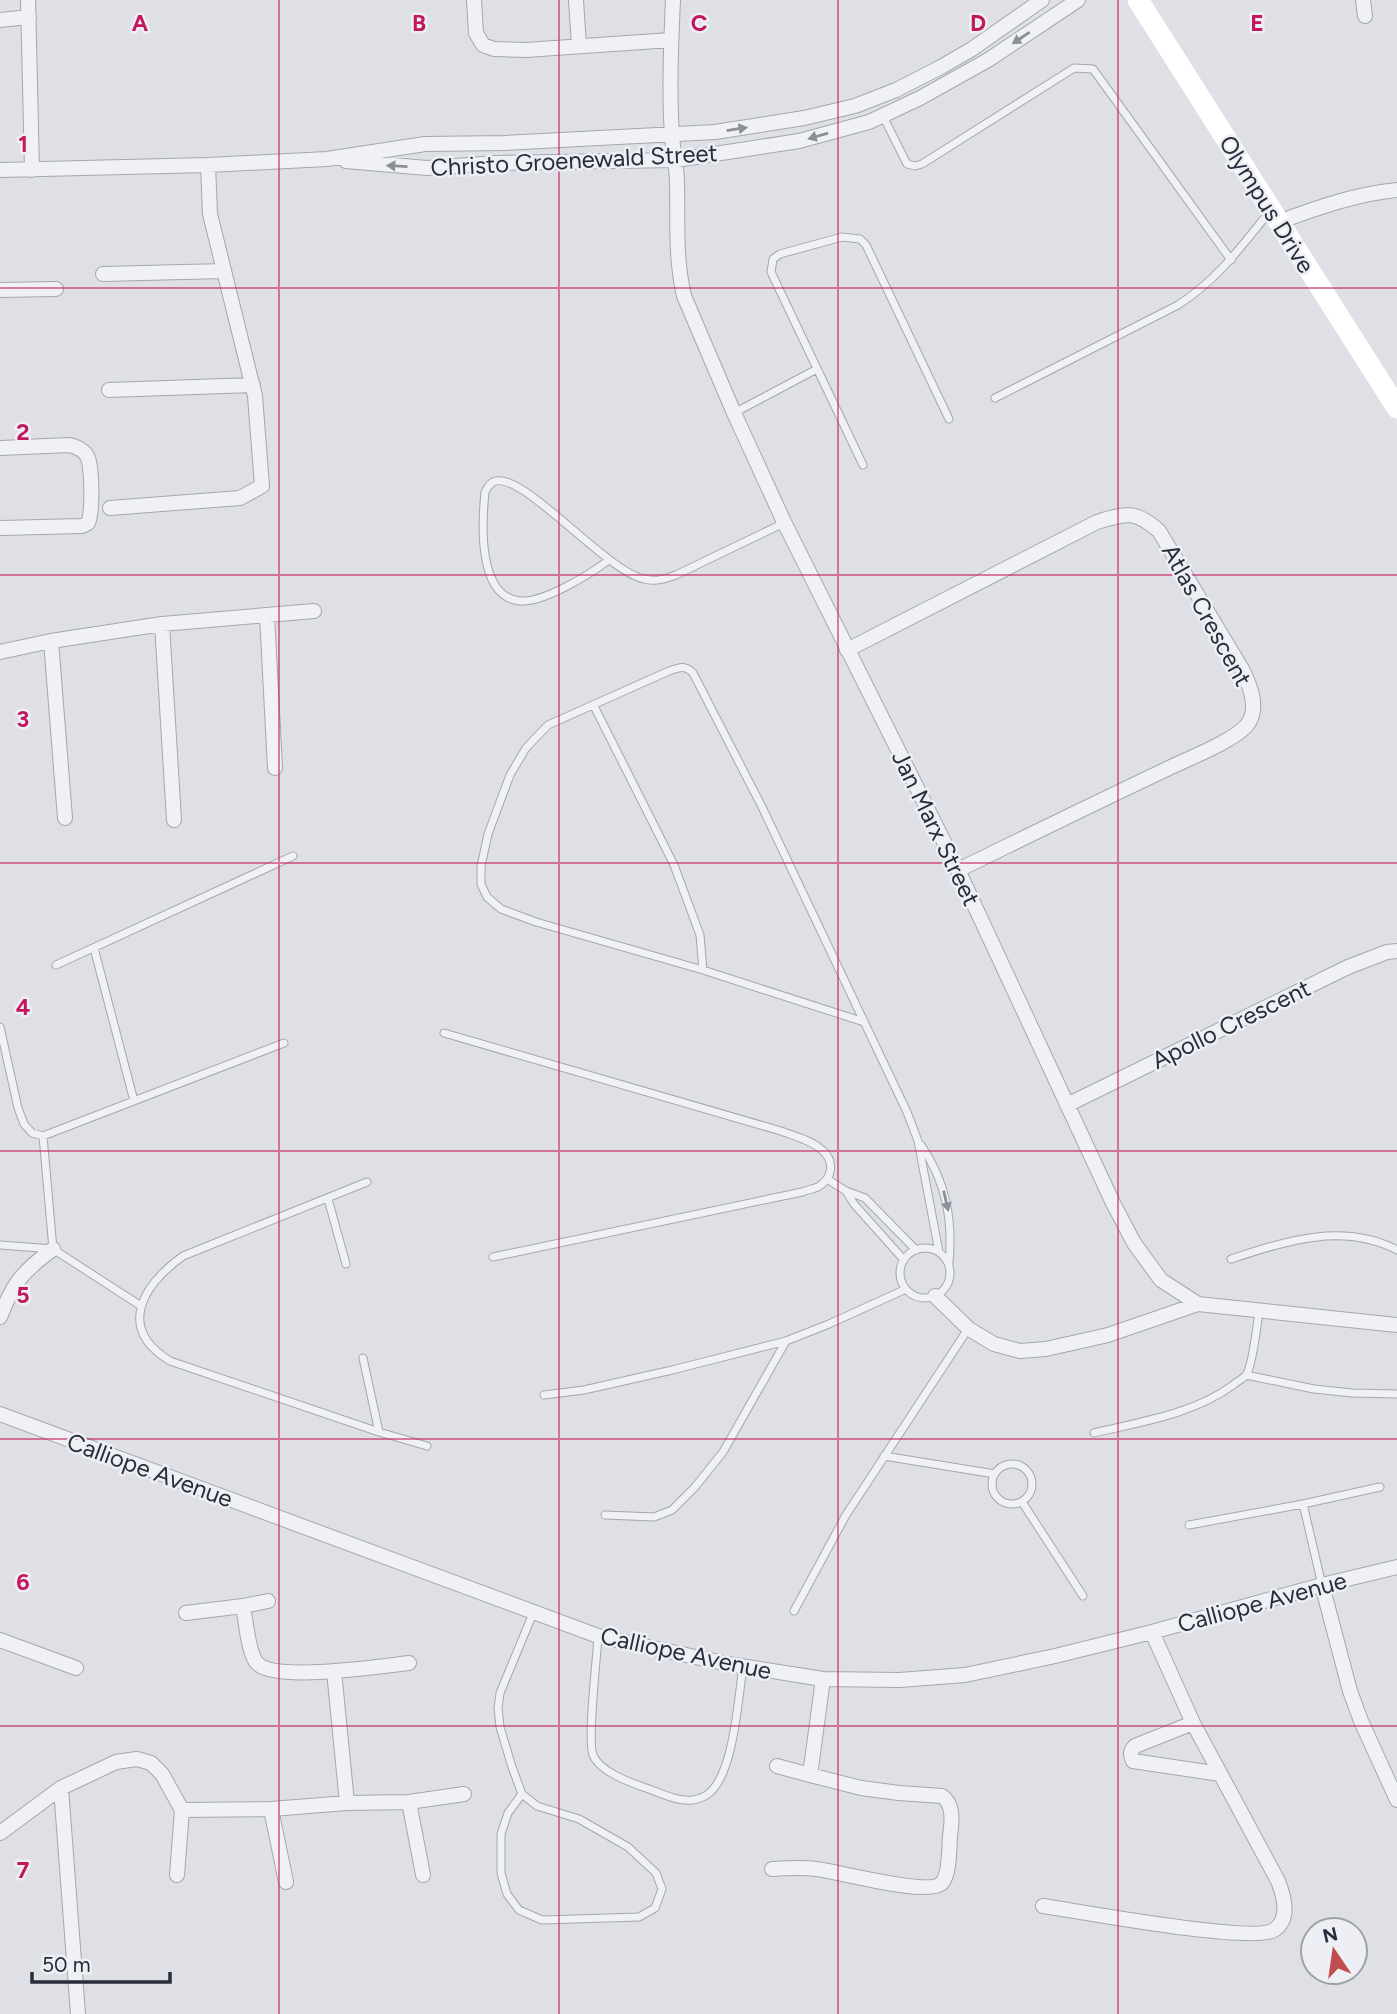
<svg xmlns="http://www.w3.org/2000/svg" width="1397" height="2014" font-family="Figtree,sans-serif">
  <rect width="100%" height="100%" fill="#dee0e6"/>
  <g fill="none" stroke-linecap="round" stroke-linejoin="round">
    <defs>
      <path id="lane" d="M883,116l24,48 8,2 7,-2 152,-96 19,1 138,191
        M995,398l183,-93c39,-25 63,-58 92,-94
        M734,413l83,-44
        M863,465l-92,-193 2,-13 7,-5 62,-17 18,2 6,6 83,174
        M609,560c-19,14 -65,43 -89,41 -43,-4 -38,-79 -35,-109 3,-5 5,-10 11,-11 29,-7 110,90 148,98 12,3 21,0 32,-4l108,-52
        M594,706l80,159 26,70 3,35
        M94,948l40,153
        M56,965l237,-109
        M864,1022l-161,-52 -167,-48 -35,-13 -14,-12 -6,-13v-18l7,-32 22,-59 16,-27 22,-23 121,-54c11,-4 16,-6 24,2l69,134 145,305 11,29 21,111
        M0,1027l18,81 6,16 8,9 11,3 241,-93
        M444,1033l337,98c13,5 30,9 41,19 13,11 11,28 -4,37 -5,2 -11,3 -16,5l-309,65
        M43,1136l10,113
        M921,1145c25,37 32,74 28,118
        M827,1179l19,12 19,7 51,52
        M367,1182l-184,74c-40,29 -67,72 -13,105l209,71 48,14
        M846,1191l8,13 50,56
        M328,1199l18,65
        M0,1245l53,4 88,57
        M900 1273a25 25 0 1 1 50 0a25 25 0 1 1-50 0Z
        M1231,1259c55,-18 112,-37 166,-9
        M363,1358l16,74
        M1246,1375l68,14 38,4 45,1
        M544,1395l40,-5 88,-20 114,-29 43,-17 77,-35
        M1094,1433c46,-11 100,-19 139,-48 3,-3 10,-6 13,-10 7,-10 11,-50 13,-64
        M884,1456l111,18
        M992 1484a20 20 0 1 1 40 0a20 20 0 1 1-40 0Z
        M1022,1502l61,94
        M1303,1504l19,81
        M605,1515l49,2 18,-7 23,-23 28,-35 63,-111
        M1189,1525l114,-21 77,-17
        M794,1611l52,-96 122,-186
        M598,1637c-1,20 -11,103 -5,118 7,17 36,27 53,33 14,5 32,14 47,12 5,-1 11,-3 15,-6 26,-19 30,-96 35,-127
        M522,1794l-14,19 -7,21v39l6,21 12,16 23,10 97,-3 16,-9 7,-19 -6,-16 -28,-26 -49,-28 -42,-13 -15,-12 -10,-27 -12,-40 -2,-19 2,-15 34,-82"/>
      <path id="street" d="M28,0l4,170
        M474,0l2,33 7,12 11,4 32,1 145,-10
        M576,0l3,46
        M673,0c-2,45 -4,91 -1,135 1,16 5,32 5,49 1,40 -2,72 7,112l50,117 50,109 174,348 155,333 21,40 27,37 37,24 199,21
        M1363,0l2,16
        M0,20l29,-3
        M346,161l81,7 69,-5 180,-3 123,-19 70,-19 51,-24 68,-38 90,-60
        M0,170l208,-5 119,-6 98,-15 80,-1 210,-11 89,-14 51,-12 41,-16 45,-23 31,-18 70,-49
        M1278,222c39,-14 77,-28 119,-32
        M103,274l121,-3
        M0,290l56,-1
        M109,390l144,-5
        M0,448l70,-3c7,2 15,5 18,13 4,12 5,53 0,65l-6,3 -82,2
        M110,508l130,-10 22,-12 -7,-90 -45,-182 -2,-49
        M267,615l8,153
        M162,624l12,196
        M51,641l14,177
        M847,650l250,-128c30,-9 38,-12 62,9l83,138c8,16 18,40 5,56 -13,16 -60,34 -80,44 -70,33 -139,67 -209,101
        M0,652l51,-11 111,-17 152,-13
        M1067,1105l281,-138 39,-15 10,-1
        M935,1296l34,33 25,15 26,7 26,-2 62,-14 90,-31
        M0,1317c14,-35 22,-45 53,-68
        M0,1414l598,222 130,28 95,15 76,1 66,-5 90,-19 97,-24 170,-47 75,-18
        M1322,1585l28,106 11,30 36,79
        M243,1606l25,-5
        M186,1613l57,-7c3,14 5,49 15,58 19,18 124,2 151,-1
        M0,1640l76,28
        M334,1671l13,132
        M1193,1723l-58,23c-5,5 -5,8 -2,15l87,13
        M777,1766l33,9 13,-96
        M61,1788l17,226
        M409,1802l14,73
        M271,1809l76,-6 62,-1 55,-8
        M182,1810l89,-1 15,73
        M0,1833l61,-45 55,-26 21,-3 14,4 11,11 20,36 -5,65
        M772,1869c15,-1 29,-2 44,0 21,2 113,28 126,14 8,-9 7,-36 8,-47 2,-14 4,-32 -8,-40l-43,-3 -38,-5 -51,-13
        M1043,1906c34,5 211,38 231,24 17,-11 10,-34 4,-49l-85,-158 -41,-91"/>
    </defs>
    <use href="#lane" stroke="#a4a7af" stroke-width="9"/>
    <use href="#street" stroke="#a4a7af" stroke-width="16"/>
    <use href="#lane" stroke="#f0f1f5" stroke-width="7"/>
    <use href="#street" stroke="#f0f1f5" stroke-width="14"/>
    <path stroke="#fff" stroke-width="21" d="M1138,0l259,408"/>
  </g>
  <defs><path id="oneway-solid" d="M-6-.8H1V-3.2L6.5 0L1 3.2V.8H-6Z" transform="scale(1.75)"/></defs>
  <g fill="#8c8f98">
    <use href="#oneway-solid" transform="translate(1021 38) rotate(146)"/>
    <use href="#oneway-solid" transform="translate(737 129) rotate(-9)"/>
    <use href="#oneway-solid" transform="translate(818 136) rotate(164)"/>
    <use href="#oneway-solid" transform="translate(397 166) rotate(-177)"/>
    <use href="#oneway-solid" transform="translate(946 1201) rotate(77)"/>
  </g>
  <path fill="none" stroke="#c2185b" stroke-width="2" stroke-opacity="0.55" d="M279,0v2014M559,0v2014M838,0v2014M1118,0v2014M0,288h1397M0,575h1397M0,863h1397M0,1151h1397M0,1439h1397M0,1726h1397"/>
  <g text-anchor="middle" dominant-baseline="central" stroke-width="5" stroke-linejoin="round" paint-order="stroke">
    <g font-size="24" fill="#282d3b" stroke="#edeff4">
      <text transform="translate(574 160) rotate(-3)">Christo Groenewald Street</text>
      <text transform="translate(1267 204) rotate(58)">Olympus Drive</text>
      <text transform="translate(1207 615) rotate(61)">Atlas Crescent</text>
      <text transform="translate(936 828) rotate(64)">Jan Marx Street</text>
      <text transform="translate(1231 1024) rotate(-26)">Apollo Crescent</text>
      <text transform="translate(150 1470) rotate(20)">Calliope Avenue</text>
      <text transform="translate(1262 1602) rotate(-15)">Calliope Avenue</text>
      <text transform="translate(686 1653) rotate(12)">Calliope Avenue</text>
    </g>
  </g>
  <g font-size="23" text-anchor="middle" font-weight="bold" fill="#c2185b" stroke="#edeff4" stroke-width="5" stroke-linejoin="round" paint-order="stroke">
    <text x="140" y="31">A</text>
    <text x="419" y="31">B</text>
    <text x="699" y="31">C</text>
    <text x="978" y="31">D</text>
    <text x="1257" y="31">E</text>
    <text x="23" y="152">1</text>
    <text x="23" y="440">2</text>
    <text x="23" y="727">3</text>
    <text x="23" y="1015">4</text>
    <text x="23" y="1303">5</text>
    <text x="23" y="1590">6</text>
    <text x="23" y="1878">7</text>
  </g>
  <g transform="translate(1334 1951) rotate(347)"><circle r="33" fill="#edeff4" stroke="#9ea1aa" stroke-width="2"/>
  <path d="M0-5L12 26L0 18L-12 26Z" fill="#c14d4e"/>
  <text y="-10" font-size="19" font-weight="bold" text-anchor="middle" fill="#282d3b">N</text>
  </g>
  <path d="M32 1972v10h138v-10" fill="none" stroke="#282d3b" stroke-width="3.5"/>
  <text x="42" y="1972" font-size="21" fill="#282d3b" stroke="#edeff4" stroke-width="5" paint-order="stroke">50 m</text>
</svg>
